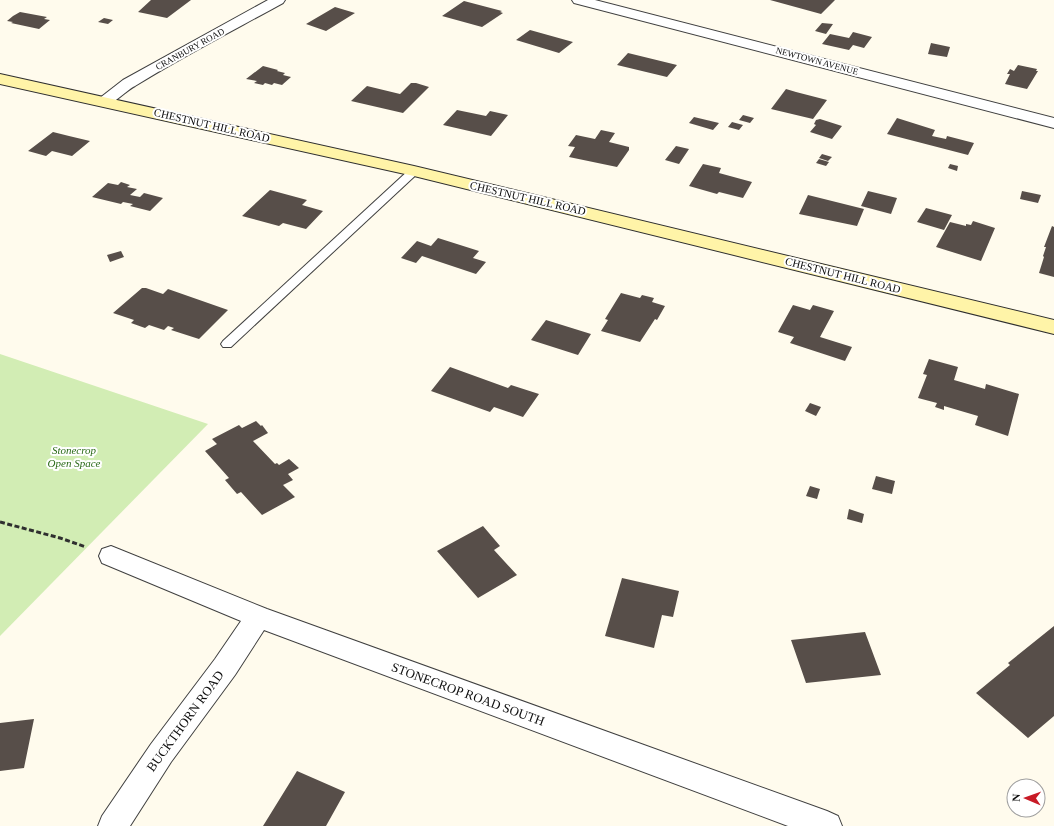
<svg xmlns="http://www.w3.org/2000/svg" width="1054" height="826" font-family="'Times New Roman',serif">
  <rect width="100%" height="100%" fill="#fffbed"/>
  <path fill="#d2edb4" d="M0,354l208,70 -208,212z"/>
  <path fill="#574e49" d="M151,0h40l-24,18 -29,-6z
    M770,0h65l-14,14z
    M464,1l38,10 -2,1 3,1 -21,14 -40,-11z
    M335,7l20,6 -29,18 -20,-7z
    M20,12l27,5 -3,2 6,1 -11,9 -28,-6 2,-1 -6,-1 6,-5z
    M104,18l9,2 -5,4 -10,-2z
    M822,23l11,1 -7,10 -11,-3z
    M530,30l43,12 -14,11 -43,-13z
    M853,32l19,5 -8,11 -11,-3 -4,5 -27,-6 8,-10 19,4z
    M931,43l19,4 -3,10 -19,-3z
    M628,53l49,12 -10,12 -50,-12z
    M1018,65l19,4 -1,2h2l-11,18 -22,-5 5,-10h-3l3,-5 4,2z
    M263,66l15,4 -1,1 8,2 -2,2 8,2 -9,8 -8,-2 -2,2 -7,-2 -2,2 -9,-2 3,-2 -11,-2z
    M411,83h5l13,4 -26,26 -52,-12 16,-15 33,8z
    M786,89l10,3 31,8 -14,19 -42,-10z
    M457,110l29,6 4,-5 18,4 -17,21 -48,-11z
    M743,115l11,3 -4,5 -11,-3z
    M694,117l25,6 -6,7 -24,-7z
    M897,118l38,12 -3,6 14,3 1,-3 27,7 -6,12 -81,-21z
    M820,119l22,7 -10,13 -22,-7 6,-7 -2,-1 2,-4z
    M732,122l11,3 -4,5 -11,-3z
    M601,130l14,3 -6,9 20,5v3l-12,17 -48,-10 6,-10 -7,-1 8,-11 19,4z
    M53,132l16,4 21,5 -18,15 -20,-5 -6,5 -18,-5z
    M676,146l13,3 -10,15 -14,-4z
    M822,154l10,3 -4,4 -9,-3z
    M819,159l10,3 -3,4 -10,-3z
    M703,164l18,4 -2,5 33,9 -9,16 -24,-6 -2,2 -28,-8z
    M950,164l8,2 -1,5 -9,-3z
    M121,182l9,3 -3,2 10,2 -7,6 10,2 4,-4 19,5 -13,13 -20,-5 3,-2 -10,-2 -2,2 -29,-7 16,-14 10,2z
    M270,190l37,10 -5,5 21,6 -17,18 -23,-6 -4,3 -37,-10z
    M868,191l29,7 -6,16 -30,-8z
    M1022,191l19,4 -3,8 -18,-4z
    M808,195l56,14 -7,17 -58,-12z
    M926,208l26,7 -8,15 -27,-8z
    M973,221l22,7 -14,33 -45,-14 14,-25 16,4v-2l5,1z
    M1052,226l2,1v50l-15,-4 5,-16 -1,-1 3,-9h-2z
    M438,238l41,13 -6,7 13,4 -10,12 -54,-18 -6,7 -15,-5 16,-17 14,5z
    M121,251l3,6 -14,5 -3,-7z
    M142,288h4l17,6 5,-5 60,21 -29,29 -28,-9 3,-2 -6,-2 -4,4 -15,-5 -4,3 -14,-5 3,-3 -21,-7z
    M621,293l19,5 2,-3 12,3 -2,4 13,4 -8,14 -2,-1 -15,23 -39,-11 7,-11 -3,-1z
    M793,305l17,5 3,-5 21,6 -14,26 32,10 -7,14 -55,-18 4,-6 -16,-5z
    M546,320l45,14 -13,21 -47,-15z
    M929,359l29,8 -4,13 31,9 1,-5 33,10 -11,42 -33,-11 3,-9 -34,-10v4l-9,-3 2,-4 -19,-5 9,-23 -4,-1z
    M450,367l58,21 3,-3 28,9 -16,23 -29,-10 -4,5 -59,-21z
    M810,403l11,4 -5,9 -11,-5z
    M256,421l5,5 1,-1 6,8 -15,8 22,23 2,-1 2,2 10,-6 10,9 -11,6 5,6 -10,5 12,12 -33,18 -21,-23 -4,2 -12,-14 4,-2 -24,-27 12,-7 -5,-5 27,-14 3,3z
    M876,476l19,5 -3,13 -20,-5z
    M810,486l10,3 -3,10 -11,-3z
    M849,509l15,5 -2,9 -15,-4z
    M483,526l17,20 -6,4 23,25 -39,23 -41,-47z
    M622,578l57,13 -6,26 -11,-2 -8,33 -49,-12z
    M1054,626v90l-26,22 -52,-45 34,-28 -2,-2z
    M865,632l16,43 -75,8 -15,-43z
    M34,719l-10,49 -24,3v-48z
    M297,771l48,21 -19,34h-63z"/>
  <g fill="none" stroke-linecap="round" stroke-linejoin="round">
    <defs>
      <path id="service" d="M414,168l5,3 -1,2 -187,174h-8l-2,-3 2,-3 187,-172z"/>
      <path id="minor" d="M268,0h17l-2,3c-49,27 -100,53 -148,83 -12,6 -22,22 -37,18l-2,-3 27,-21z
        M111,546l156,63 560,202 11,5 4,10h-54l-524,-196 -29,45 -64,87 -41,64h-32l4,-10 49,-72 64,-85 26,-38 -139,-58 -3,-7 3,-7z"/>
      <path id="tertiary" d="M572,0h23l459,118v10l-480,-125z"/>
      <path id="secondary" d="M0,74l414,92 640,154v14l-640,-158 -414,-92z"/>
    </defs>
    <use href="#service" stroke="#404040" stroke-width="2"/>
    <use href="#minor" stroke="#404040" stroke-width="2"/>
    <use href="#tertiary" stroke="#404040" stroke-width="2"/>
    <use href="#secondary" stroke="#2f2f2f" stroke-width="2"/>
    <path stroke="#2f2f2f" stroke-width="3" stroke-dasharray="5 2.5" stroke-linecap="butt" d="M0,522l60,16 26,9"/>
    <use href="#service" fill="#fff" fill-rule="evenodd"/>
    <use href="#minor" fill="#fff" fill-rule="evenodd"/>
    <use href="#tertiary" fill="#fff" fill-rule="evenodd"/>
    <use href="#secondary" fill="#fff4a8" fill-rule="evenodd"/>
  </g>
  <g text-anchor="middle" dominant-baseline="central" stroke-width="4" stroke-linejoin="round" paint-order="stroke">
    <g font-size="9" fill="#0d0d0d" stroke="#fff">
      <text transform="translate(190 49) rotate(-29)">CRANBURY ROAD</text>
      <text transform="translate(817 61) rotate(15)">NEWTOWN AVENUE</text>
    </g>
    <g font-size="11" fill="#0d0d0d" stroke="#fff">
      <text transform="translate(212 125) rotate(13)">CHESTNUT HILL ROAD</text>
      <text transform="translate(528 198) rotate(13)">CHESTNUT HILL ROAD</text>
      <text transform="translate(843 275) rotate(14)">CHESTNUT HILL ROAD</text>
    </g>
    <g font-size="11" font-style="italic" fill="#2b6a18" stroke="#fff">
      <text x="74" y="450">Stonecrop<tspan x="74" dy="13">Open Space</tspan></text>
    </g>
    <g font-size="13" fill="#0d0d0d" stroke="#fff">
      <text transform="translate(468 694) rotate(20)">STONECROP ROAD SOUTH</text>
      <text transform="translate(185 721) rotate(-54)">BUCKTHORN ROAD</text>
    </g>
  </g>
  <g transform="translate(1026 798) rotate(272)"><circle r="19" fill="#ffffff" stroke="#9e9e9e"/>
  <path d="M0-3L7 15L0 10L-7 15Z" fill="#c81a26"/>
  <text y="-6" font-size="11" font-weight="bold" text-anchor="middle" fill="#0d0d0d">N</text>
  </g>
</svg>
